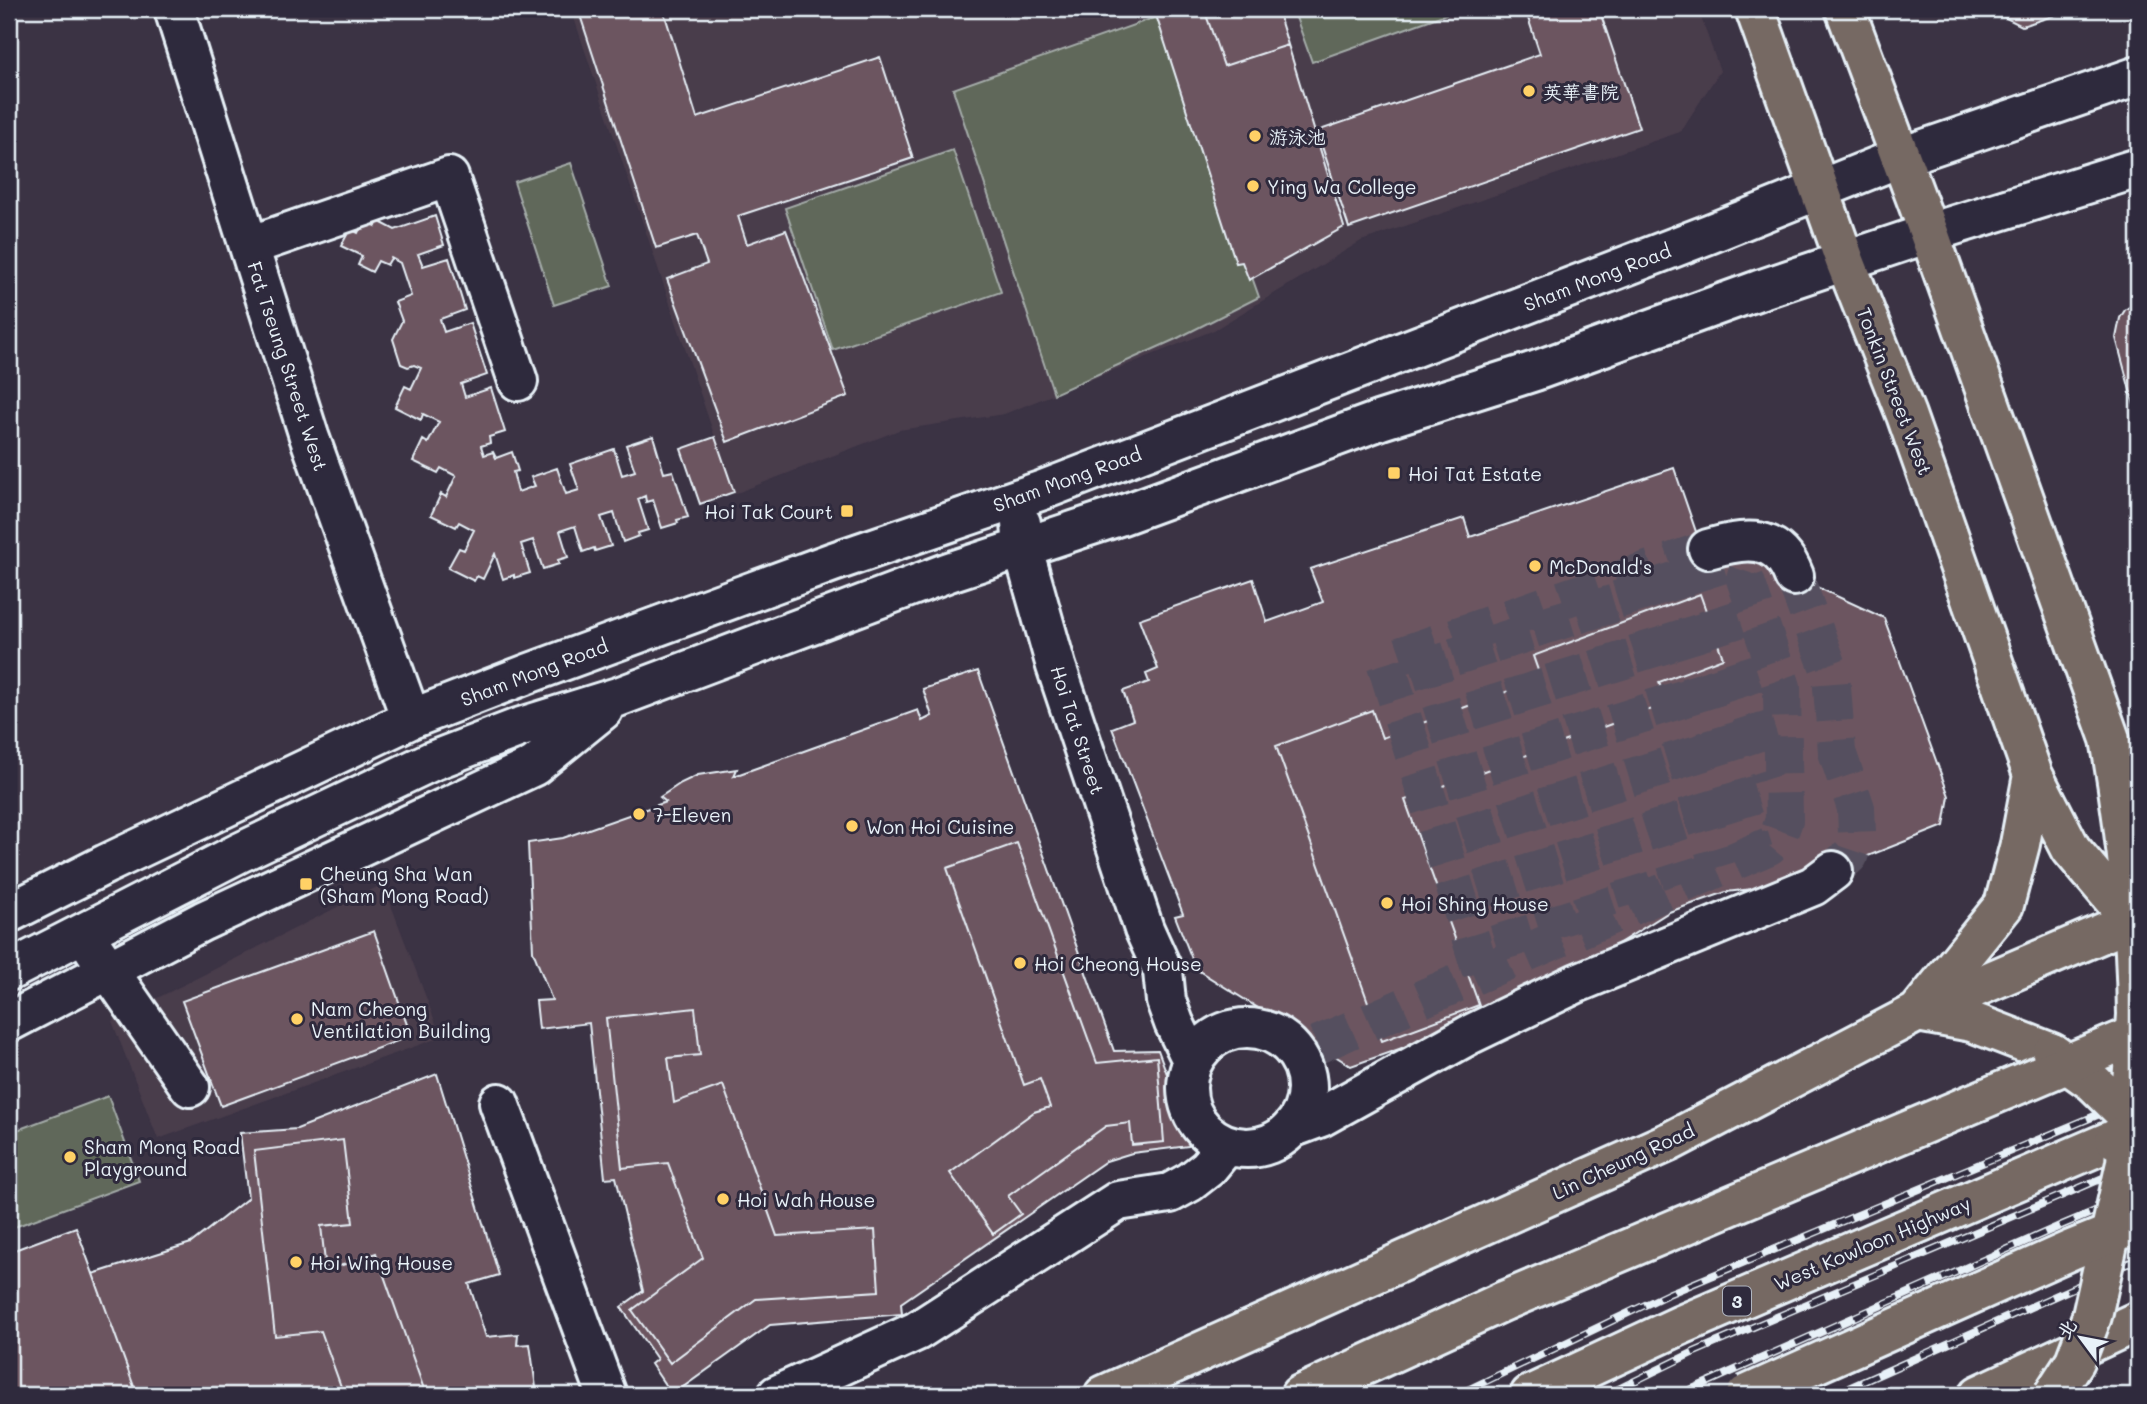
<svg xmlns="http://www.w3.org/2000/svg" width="2147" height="1404" font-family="Mali,'LXGW WenKai TC',sans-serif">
  <rect width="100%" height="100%" fill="#3b3344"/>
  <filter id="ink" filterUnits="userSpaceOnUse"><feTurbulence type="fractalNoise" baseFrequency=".0143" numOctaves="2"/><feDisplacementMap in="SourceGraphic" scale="14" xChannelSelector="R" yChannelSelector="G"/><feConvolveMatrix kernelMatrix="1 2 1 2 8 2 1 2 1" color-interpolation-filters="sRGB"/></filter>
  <g filter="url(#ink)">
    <path fill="#4a3d4c" d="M571,9h1127l22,62 -40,61 -319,109 -147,89 -210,84 -105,16 -165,64z
      M383,884l58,153 -283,102 -46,-118z"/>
    <path fill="#61685a" stroke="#a4aca9" stroke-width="2" d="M1293,9h167l-148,53z
      M1159,16l100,281 -83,42 -122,55 -101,-305z
      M953,150l48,142 -168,58 -48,-142z
      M571,163l41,123 -58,19 -40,-123z
      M108,1096l31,85 -130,48v-96z"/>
    <path fill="#6c5560" stroke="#e8f1f8" stroke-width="2" d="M578,9h85l34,109 183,-61 33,101 -175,58 9,28 39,-14 62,166 -121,46 -60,-163 40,-15 -10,-29 -41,13z
      M1154,9h123l67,218 -95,53 -7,-18 -6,1z
      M1204,9h73l11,36 -64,21z
      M1525,9h74l40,119 -290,100 -32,-97 223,-77z
      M1988,9h86l-52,17z
      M435,216l9,29 -26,9 5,12 26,-8 16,52 -25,9 4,13 26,-9 17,52 -26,9 4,13 26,-9 14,44 -16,5 1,6 -9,3 3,9 9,-3 3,6 16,-6 6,19 -5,1 5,20 17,-6 -4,-9 26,-9 9,26 13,-4 -9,-26 44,-15 8,26 13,-4 -9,-26 27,-9 11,37 9,-2 15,46 -11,3 1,3 -16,5 -9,-28 -7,2 -1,-6 -7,3 10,31 -10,3 1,3 -16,6 -9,-29 -13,4 10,29 -16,5 -1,-3 -11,4 -8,-26 -15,5 8,26 -10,3 1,4 -16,5 -10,-29 -12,4 9,29 -16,5v-3l-11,4 -8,-25 -12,25 -6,-3 -3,5 -26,-13 11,-20 5,2 10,-20 -15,-8 -3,5 -25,-12 10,-21 5,3 10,-21 -15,-8 -3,5 -25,-12 10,-21 5,3 11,-21 -16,-8 -2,6 -26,-13 10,-21 6,3 10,-21 -7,-3 -6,2 -7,-3 -8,-25 9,-18 -7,-19 16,-6 -11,-33 -9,-5 -4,7 -9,-4 -6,11 -14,-7 4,-9 -21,-10 9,-17 8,4 6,-13 12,6 2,-5 17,9z
      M2138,301v119l-22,-82 4,-20 5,-8z
      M715,437l19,55 -34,12 -19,-55z
      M1674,468l28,81 50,8 132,61 65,178 -5,30 -147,58 -71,8 -57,20 -91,57 -93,36 5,12 -139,49 -155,-97 -21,-53 8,-2 -71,-186 21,-8 -10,-29 26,-9 -3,-8 12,-5 -19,-50 114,-40 14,43 56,-20 -13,-33 154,-51 6,19z
      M1700,594l23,64 -64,24 7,22 -261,96 74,205 -97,36 -106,-295 96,-36 10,28 159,-59 -8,-23z
      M978,671l136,380 44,-1 21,56 10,40 -57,7 -26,8 -205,142 1,11 -132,11 -98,70 -21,-31 6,-5 -36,-52 22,-16 -27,-114 -11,1 -16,-155 -50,6 -3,-28 16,-1 -19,-49 -5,-108 35,-5 103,-36 -6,-5 21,-14 17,-8 39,-6 -3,7 184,-66 4,11 10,-5 -9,-27z
      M1017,843l80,220 60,-6 7,85 -32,3 -2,-22 -24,3 -98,70 13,18 -28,20 -43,-61 84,-61 16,-5 -10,-28 -16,6 -77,-217z
      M374,931l37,105 -190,70 -39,-105z
      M695,1008l5,47 -32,3 6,45 49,-18 54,151 98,-6 4,61 -123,8 -86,64 -38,-53 71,-52 -35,-95 -46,5 -16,-150z
      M437,1074l62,201 -30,9 17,53 32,-3 -1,11 13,-1 7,51h-400l-44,-121 98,-31 57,-45 -8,-65 57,-4z
      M343,1140l10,83 -32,3 5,45 50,-18 50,142h-82l-23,-64 -46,5 -21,-185z
      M76,1227l61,168h-128v-143z"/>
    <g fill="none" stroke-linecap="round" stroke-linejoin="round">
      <path stroke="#55505f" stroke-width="38" stroke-dasharray="38 19" stroke-linecap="butt" d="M1699,552l72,226
        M1665,564l89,287
        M1630,576l89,291
        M1794,576l37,98 6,78 19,56 1,25 -8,23 -16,15
        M1590,591l92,292
        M1546,605l92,298
        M1505,620l94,300
        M1466,633l95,304
        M1424,648l95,308
        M1481,972l-96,-311 323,-112
        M1317,1045l452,-199 10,-12 5,-14 -2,-133 -37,-108 7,-22"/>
      <defs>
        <path id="minor" d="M174,9l135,427 102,283
          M249,246l200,-69 69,204
          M1021,523l2,26 33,117 88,263 19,42 3,30 8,22 19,39
          M1708,549c36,-11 70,-16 86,27
          M9,913l97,-49 305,-145 119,-46 303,-111 210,-72 666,-256 192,-77 237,-81
          M94,949l96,138
          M9,971l230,-118 193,-92 86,-33 100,-31 331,-125 173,-57 259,-95 154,-49 224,-81 170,-57 209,-65
          M9,1022l194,-101 331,-155 69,-56
          M1187 1088a60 60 0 1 1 120 0a60 60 0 1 1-120 0Z
          M499,1103l108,292
          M1294,1127l27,-10 148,-82 108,-52 236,-97 20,-15
          M777,1395l140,-64 201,-130 52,-8 20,-11 18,-14 18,-22"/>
        <path id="major" d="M1755,9l90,252 61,154 127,360 38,74 66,78
          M1845,9l84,224 181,506c16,91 26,183 27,276
          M1920,1009l84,-104 16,-61 13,-69
          M1918,1012l54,10 80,31
          M1104,1395l567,-254 247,-129 220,-94"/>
        <path id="highway" d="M1300,1395l204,-94
          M1530,1395l151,-70 434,-186
          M1979,1395l159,-74"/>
      </defs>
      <use href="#minor" stroke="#e8f1f8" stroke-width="44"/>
      <use href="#major" stroke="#e8f1f8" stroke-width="44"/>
      <use href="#highway" stroke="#e8f1f8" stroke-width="44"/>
      <use href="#minor" stroke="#2f2a3d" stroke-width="38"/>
      <use href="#major" stroke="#766964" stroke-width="38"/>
      <use href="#highway" stroke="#766964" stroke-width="38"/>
      <defs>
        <path id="rail" d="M1457,1395l211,-101 470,-196
          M1606,1395l86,-42 446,-190
          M1679,1395l383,-170 76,-32
          M1833,1395l305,-136"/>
      </defs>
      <use href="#rail" stroke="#e8f1f8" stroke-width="8"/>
      <use href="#rail" stroke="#2f2a3d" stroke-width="5" stroke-dasharray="16" stroke-linecap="butt"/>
      <defs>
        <path id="major-bridge" d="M2052,1053l41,29 36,35
          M2053,1395l22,-34 17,-45 34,-153 11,-148"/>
        <path id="highway-bridge" d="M2115,1139l23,-9
          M1504,1301l634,-267
          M1746,1395l325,-145 67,-27"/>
      </defs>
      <use href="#major-bridge" stroke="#e8f1f8" stroke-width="44" stroke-linecap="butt"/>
      <use href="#highway-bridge" stroke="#e8f1f8" stroke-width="44" stroke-linecap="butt"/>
      <use href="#major-bridge" stroke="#766964" stroke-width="38"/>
      <use href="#highway-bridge" stroke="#766964" stroke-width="38"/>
    </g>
  </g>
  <g fill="#ffd166" stroke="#2f2a3d" stroke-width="2.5">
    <circle cx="1529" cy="91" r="7"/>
    <circle cx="1255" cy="136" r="7"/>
    <circle cx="1253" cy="186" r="7"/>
    <rect x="1387" y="466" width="14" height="14" rx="3.5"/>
    <rect x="840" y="504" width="14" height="14" rx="3.5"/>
    <circle cx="1535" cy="566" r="7"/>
    <circle cx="639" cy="814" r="7"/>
    <circle cx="852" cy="826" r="7"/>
    <rect x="299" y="877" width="14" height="14" rx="3.5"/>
    <circle cx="1387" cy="903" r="7"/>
    <circle cx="1020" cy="963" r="7"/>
    <circle cx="297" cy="1019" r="7"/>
    <circle cx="70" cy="1157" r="7"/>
    <circle cx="723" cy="1199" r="7"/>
    <circle cx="296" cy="1262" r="7"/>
  </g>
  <g text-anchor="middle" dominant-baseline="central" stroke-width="6" stroke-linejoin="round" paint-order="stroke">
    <rect fill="#2f2a3d" stroke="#b0b5c0" stroke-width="2" x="1723" y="1286.5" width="28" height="29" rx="5"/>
    <g font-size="18" font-weight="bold" fill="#e8f1f8">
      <text x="1737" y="1301">3</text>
    </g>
    <g font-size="19" fill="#e8f1f8" stroke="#2f2a3d" text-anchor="start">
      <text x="1543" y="91">英華書院</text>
      <text x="1269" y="136">游泳池</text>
      <text x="1267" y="186">Ying Wa College</text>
      <text x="1408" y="473">Hoi Tat Estate</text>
      <text x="833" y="511" text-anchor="end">Hoi Tak Court</text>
      <text x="1549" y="566">McDonald's</text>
      <text x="653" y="814">7-Eleven</text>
      <text x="866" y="826">Won Hoi Cuisine</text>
      <text x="320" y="873">Cheung Sha Wan<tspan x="320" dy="22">(Sham Mong Road)</tspan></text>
      <text x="1401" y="903">Hoi Shing House</text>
      <text x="1034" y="963">Hoi Cheong House</text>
      <text x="311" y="1008">Nam Cheong<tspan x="311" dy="22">Ventilation Building</tspan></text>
      <text x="84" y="1146">Sham Mong Road<tspan x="84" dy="22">Playground</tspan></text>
      <text x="737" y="1199">Hoi Wah House</text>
      <text x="310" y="1262">Hoi Wing House</text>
    </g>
    <g font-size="19" fill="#e8f1f8" stroke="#2f2a3d">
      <text transform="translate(1597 277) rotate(-21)">Sham Mong Road</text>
      <text transform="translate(288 366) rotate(72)">Fat Tseung Street West</text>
      <text transform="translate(1895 391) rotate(69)">Tonkin Street West</text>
      <text transform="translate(1067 479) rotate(-20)">Sham Mong Road</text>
      <text transform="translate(534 672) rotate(-21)">Sham Mong Road</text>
      <text transform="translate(1078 730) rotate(72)">Hoi Tat Street</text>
      <text transform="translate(1623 1161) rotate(-25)">Lin Cheung Road</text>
      <text transform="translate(1872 1243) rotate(-23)">West Kowloon Highway</text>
    </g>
  </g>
  <rect width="2147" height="1404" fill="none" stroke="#2f2a3d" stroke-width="35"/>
  <rect x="18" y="18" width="2112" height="1369" fill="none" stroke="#e8f1f8" stroke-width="2.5" filter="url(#ink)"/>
  <g transform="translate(2081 1338) rotate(302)" stroke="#2f2a3d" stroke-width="5" paint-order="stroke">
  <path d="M0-5L12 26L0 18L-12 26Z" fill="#e8f1f8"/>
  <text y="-10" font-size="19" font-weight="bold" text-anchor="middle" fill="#e8f1f8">北</text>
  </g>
</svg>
